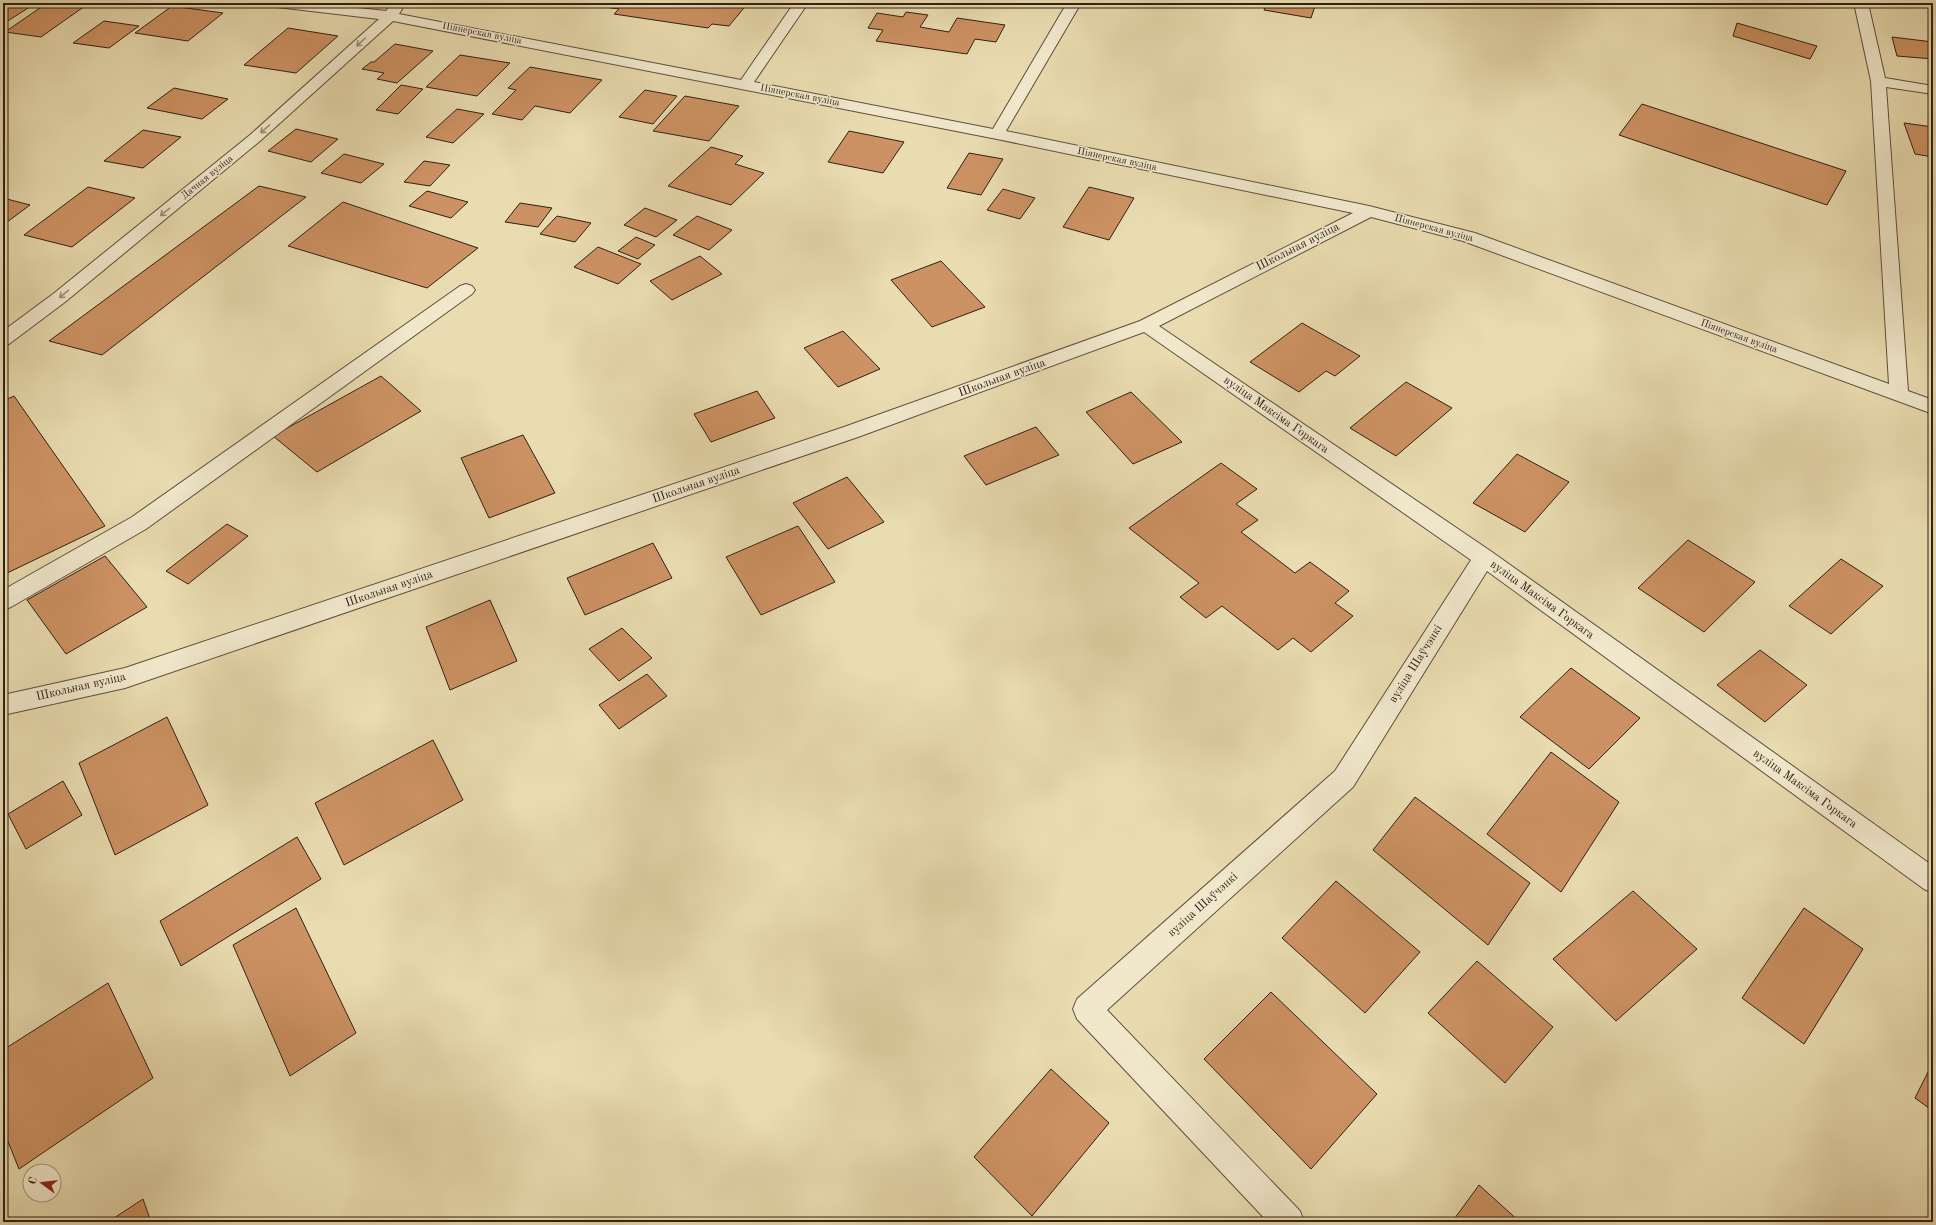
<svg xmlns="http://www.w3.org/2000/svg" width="1936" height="1225" font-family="'Old Standard TT',serif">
  <rect width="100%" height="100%" fill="#e9dcb0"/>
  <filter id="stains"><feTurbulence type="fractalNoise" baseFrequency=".005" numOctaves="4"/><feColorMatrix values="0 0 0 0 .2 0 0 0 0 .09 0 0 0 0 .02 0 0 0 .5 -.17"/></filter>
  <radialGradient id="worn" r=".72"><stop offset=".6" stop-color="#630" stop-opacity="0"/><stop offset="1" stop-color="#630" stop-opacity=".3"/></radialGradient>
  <path fill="#cd9263" stroke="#2f2015" d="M3,3h33l-33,21z
    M47,3l38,3 -44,31 -36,-5z
    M608,3h140l-19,23 -17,-2 -4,4 -94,-14 5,-5 -15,-2z
    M1267,3h49l-5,15 -47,-8z
    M172,6l51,7 -35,28 -53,-8z
    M906,12l22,3 -8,12 29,5 8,-14 48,7 -9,17 -21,-3 -8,15 -91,-13 7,-11 -15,-2 9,-15 26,4z
    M104,21l35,5 -30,22 -36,-5z
    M1737,23l80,23 -7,13 -77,-23z
    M288,28l50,8 -42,37 -52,-8z
    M1892,37l41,5v17l-36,-3z
    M395,44l38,7 -36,32 -20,-4 7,-6 -22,-4 9,-7h3z
    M460,55l50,8 -33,33 -51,-9z
    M530,67l72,13 -32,33 -35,-7 -13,14 -30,-6 24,-24 -8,-2z
    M401,85l22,4 -25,25 -22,-4z
    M174,88l54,11 -26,20 -55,-11z
    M645,90l32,6 -24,28 -34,-7z
    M685,96l54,10 -30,35 -56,-10z
    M1642,104l204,67 -19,34 -208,-70z
    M457,109l27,5 -31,29 -27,-6z
    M1904,123l29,4v30l-18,-3z
    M296,129l42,10 -27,23 -43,-11z
    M143,130l38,7 -38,31 -39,-7z
    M849,131l55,11 -21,31 -55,-11z
    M711,147l32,9 -8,8 29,9 -33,32 -63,-19z
    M969,153l34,6 -22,36 -34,-7z
    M344,154l40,10 -23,19 -40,-10z
    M424,161l26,4 -20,21 -26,-4z
    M259,186l47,11 -204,158 -53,-14z
    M88,187l47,11 -63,49 -48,-12z
    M1089,187l45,11 -25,42 -46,-13z
    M1003,189l32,9 -15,21 -33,-9z
    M427,191l41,11 -17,16 -42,-12z
    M3,198l27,7 -27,20z
    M343,202l135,46 -51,40 -139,-42z
    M520,203l32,5 -14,19 -33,-5z
    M645,208l32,12 -21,17 -32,-12z
    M557,216l34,7 -16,19 -35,-8z
    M697,216l35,14 -23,20 -36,-15z
    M636,237l19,8 -17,14 -20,-8z
    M598,247l43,17 -23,20 -44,-17z
    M700,256l22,18 -50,26 -22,-19z
    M941,261l44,46 -53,20 -41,-47z
    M1302,323l58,33 -25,20 -9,-5 -27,21 -49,-30z
    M843,331l37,38 -42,18 -34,-39z
    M381,376l40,35 -104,61 -44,-36z
    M1406,382l46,26 -56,48 -46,-28z
    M757,391l18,27 -64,24 -17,-28z
    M1131,392l51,50 -49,22 -47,-52z
    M14,396l91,130 -102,49v-174z
    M1036,427l23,28 -73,30 -22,-29z
    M523,435l32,58 -66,25 -28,-60z
    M1517,454l52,28 -44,50 -52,-29z
    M1221,463l36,26 -21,15 22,16 -17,12 54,41 15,-11 39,29 -14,12 18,13 -42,36 -18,-14 -15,12 -56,-44 -16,12 -26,-21 19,-14 -70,-55z
    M847,477l37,45 -56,27 -35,-46z
    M227,524l21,12 -60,48 -22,-13z
    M798,526l37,56 -74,33 -35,-58z
    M1688,540l67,42 -51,50 -66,-44z
    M653,543l19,35 -87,37 -18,-37z
    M105,556l42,51 -81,47 -39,-54z
    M1841,559l42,27 -52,48 -42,-28z
    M490,600l27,61 -67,29 -24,-63z
    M622,628l30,30 -33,23 -30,-32z
    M1760,650l47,35 -42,37 -48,-37z
    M1571,668l69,50 -51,51 -69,-52z
    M647,674l20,22 -48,33 -20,-24z
    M167,717l41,88 -93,50 -36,-92z
    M433,740l30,60 -119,65 -29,-62z
    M1551,752l68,50 -58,90 -74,-58z
    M63,781l19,34 -56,34 -18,-35z
    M1415,797l115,86 -42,62 -115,-95z
    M297,837l24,42 -140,87 -21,-45z
    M1336,881l84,71 -55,61 -83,-75z
    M1633,891l64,58 -81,72 -63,-62z
    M296,908l60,125 -66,43 -57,-131z
    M1804,908l59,41 -59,95 -62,-46z
    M1477,961l76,66 -48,56 -77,-70z
    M108,983l45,95 -134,91 -16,-40v-79z
    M1271,992l106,102 -66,75 -107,-110z
    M1933,1062v49l-18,-13z
    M1051,1069l58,54 -77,93 -58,-59z
    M1479,1185l41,37h-68z
    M143,1199l8,23h-43z"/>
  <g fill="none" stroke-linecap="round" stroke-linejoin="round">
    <defs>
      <path id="minor" d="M270,3h42l74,8 4,-5h10l2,3 -3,5 342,66 53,-77h14l-54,79 239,47 74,-126h14l-75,128 363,75 106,27 414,151 -18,-303 -17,-78h14l17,75 48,8v8l-47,-7 22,304 25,9v14l-470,-173 -92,-24 -212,109 333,226 441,314v27l-9,-4 -437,-318 -134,216 -246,223 193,201 4,11h-36l-191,-203 -4,-10 4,-10 258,-228 136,-211 -327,-228 -286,105 -733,251 -122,27v-20l122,-27 719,-241 296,-106 213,-108 -356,-74 -604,-118 -133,120 -195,161 -56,42 -6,2v-15l50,-37 197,-159 129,-116 -102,-12 -5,-1z
        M466,284l6,2 3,4 -3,4 -326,235 -135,78 -8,3v-20l129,-73 328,-231z"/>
    </defs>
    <use href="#minor" stroke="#5e4f3c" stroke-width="2"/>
    <use href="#minor" fill="#f1e8cc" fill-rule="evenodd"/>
  </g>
  <defs><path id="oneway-shaft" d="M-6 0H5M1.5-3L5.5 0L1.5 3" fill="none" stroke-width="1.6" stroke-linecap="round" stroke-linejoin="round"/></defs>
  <g stroke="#9a8e7a">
    <use href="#oneway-shaft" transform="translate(361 42) rotate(138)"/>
    <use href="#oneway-shaft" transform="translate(265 129) rotate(138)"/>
    <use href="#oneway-shaft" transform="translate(165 212) rotate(141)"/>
    <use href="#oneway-shaft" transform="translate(64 294) rotate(141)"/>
  </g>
  <g text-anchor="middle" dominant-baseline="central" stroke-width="3" stroke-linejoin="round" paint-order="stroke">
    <g font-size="10" fill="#2f2015" stroke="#f1e8cc">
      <text transform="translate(482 33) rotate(11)">Піянерская вуліца</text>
      <text transform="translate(800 95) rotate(11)">Піянерская вуліца</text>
      <text transform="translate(1117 159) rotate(12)">Піянерская вуліца</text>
      <text transform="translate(207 177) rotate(-39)">Дачная вуліца</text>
      <text transform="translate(1434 228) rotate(15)">Піянерская вуліца</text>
      <text transform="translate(1739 336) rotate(20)">Піянерская вуліца</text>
    </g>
    <g font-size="12" fill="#2f2015" stroke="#f1e8cc">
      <text transform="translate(1298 247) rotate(-27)">Школьная вуліца</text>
      <text transform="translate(1002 378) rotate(-20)">Школьная вуліца</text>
      <text transform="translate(1276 415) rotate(35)">вуліца Максіма Горкага</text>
      <text transform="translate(696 485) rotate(-19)">Школьная вуліца</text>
      <text transform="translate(389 589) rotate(-19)">Школьная вуліца</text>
      <text transform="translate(1542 600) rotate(36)">вуліца Максіма Горкага</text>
      <text transform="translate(1416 664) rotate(-58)">вуліца Шаўчэнкі</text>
      <text transform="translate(81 687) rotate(-13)">Школьная вуліца</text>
      <text transform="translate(1805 789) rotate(36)">вуліца Максіма Горкага</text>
      <text transform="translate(1203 905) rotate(-42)">вуліца Шаўчэнкі</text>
    </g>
  </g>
  <rect width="1936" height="1225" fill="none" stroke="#e9dcb0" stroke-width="16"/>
  <rect x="4" y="4" width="1928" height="1217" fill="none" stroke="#2f2015" stroke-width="2"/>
  <rect x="8" y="8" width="1920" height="1209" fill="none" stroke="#2f2015"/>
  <g transform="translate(42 1183) rotate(285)"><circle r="19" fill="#f1e8cc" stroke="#a39883"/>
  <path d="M0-3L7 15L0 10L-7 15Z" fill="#8f2418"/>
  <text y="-6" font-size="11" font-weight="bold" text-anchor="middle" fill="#2f2015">С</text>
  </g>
  <rect width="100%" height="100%" filter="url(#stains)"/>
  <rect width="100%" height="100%" fill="url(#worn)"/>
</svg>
